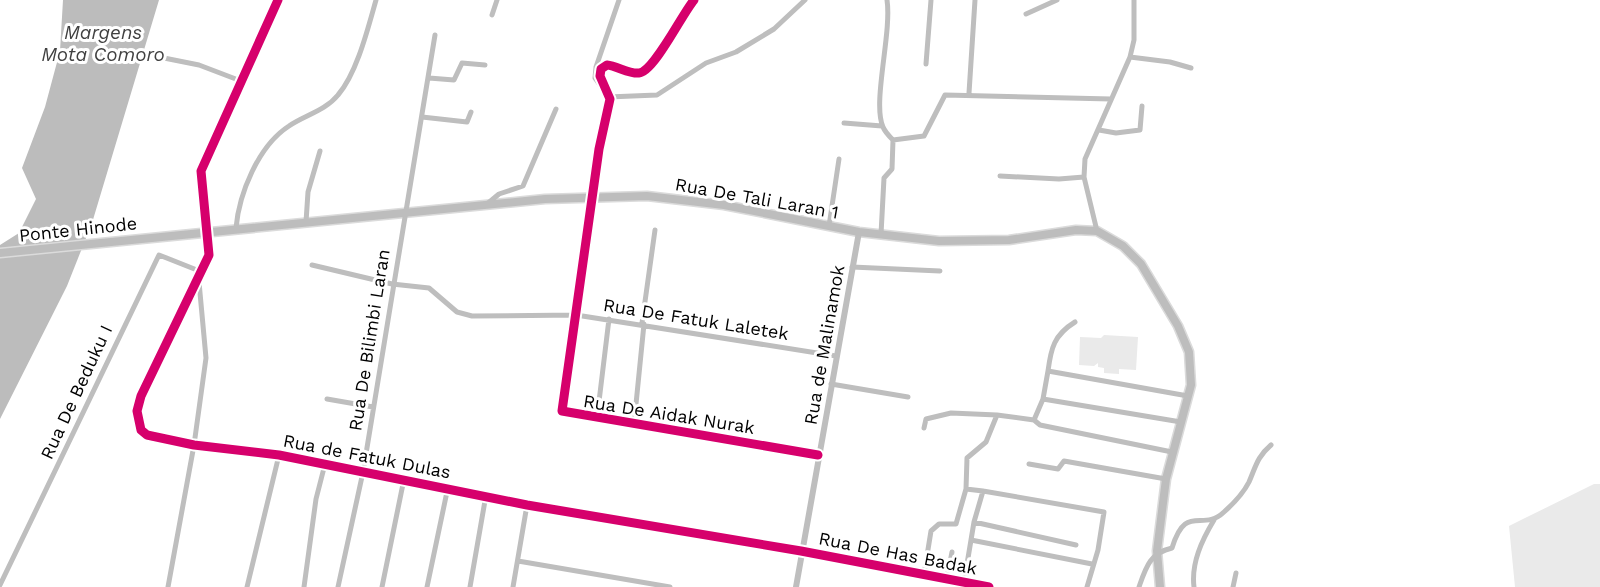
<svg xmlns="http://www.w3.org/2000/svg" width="1600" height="587" font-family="'Work Sans',sans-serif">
  <rect width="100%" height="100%" fill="#fff"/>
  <path fill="#eaeaea" d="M1104,335l34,2 -2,33 -17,-1v5l-15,-1v-5l-6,-1v-4l-4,3 -15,-1 1,-28 21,1z
    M1594,484h6v103h-85l-6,-61z"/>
  <path fill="#bcbcbc" d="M63,0h96l-67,223 -25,63 -67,133v-174l19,-12 17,-34 -14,-31 23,-61 15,-56z"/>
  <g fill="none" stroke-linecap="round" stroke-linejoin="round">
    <defs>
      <path id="primary" d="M0,253l545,-54 102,-3 77,9 135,27 80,9 70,-1 67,-10 21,1 26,15 18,18 37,62 11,26 2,33 -25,94 -9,72 3,36"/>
    </defs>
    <use href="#primary" stroke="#dbdbdb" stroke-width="11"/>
    <path stroke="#bebebe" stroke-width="5" d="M278,0l-77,171 8,84 -68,141 -4,15 4,19 6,5 47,10 85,10 248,50 274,46 188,36
      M694,0c-12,14 -40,72 -55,73 -10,1 -22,-7 -32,-8l-6,4 -1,7 10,23 -11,50 -37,262 256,44
      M887,0c5,33 -15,103 -4,127 2,5 7,10 10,13
      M1026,14l31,-14
      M492,15l5,-15
      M149,55l50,10 42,16
      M1130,57l40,5 21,6
      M926,64l5,-64
      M429,78l25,2 8,-17 23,2
      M603,89l-8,-11 1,-11 23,-67
      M969,93l6,-93
      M608,97l49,-2 49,-32 30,-11 38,-23 31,-29
      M422,117l45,5 4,-10
      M844,123l38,3
      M1099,130l17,3 24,-3 2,-24
      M1000,176l59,3 25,-2
      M487,204l12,-10 24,-8 33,-77
      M306,222l2,-30 12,-41
      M829,226l10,-67
      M236,228c3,-34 22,-82 53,-102 16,-11 36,-15 49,-31 19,-22 30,-67 38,-95
      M1097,231l-13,-54 1,-18 45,-102 4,-17v-40
      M881,234l3,-56 8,-9 1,-29 31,-4 21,-41 166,4
      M312,265l80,19 37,4 28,24 15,4 104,-1 260,41
      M852,267l88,4
      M642,323l13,-93
      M1048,371c3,-23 6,-36 27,-49
      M831,384l77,13
      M327,399l46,8
      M1043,399l138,23
      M597,418l12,-99
      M1034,420l6,5 132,27
      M634,424l10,-100
      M924,428l2,-9 25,-6 46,2
      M1029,464l29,5 6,-8 102,18
      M983,491l121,21 -6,38 -11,37
      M974,522l102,23
      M971,540l121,24
      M518,561l152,26
      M924,574l7,-43 8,-7h17l10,-35
      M947,578l5,-26
      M964,582l10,-60 9,-31 -17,-2 1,-31 19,-16 11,-27 37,5 9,-21 5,-28 140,25
      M0,585l159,-330 43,17
      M168,587l26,-142 12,-87 -7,-76
      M247,587l32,-132
      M304,587l12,-88 9,-35
      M338,587l25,-115 72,-437
      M382,587l22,-108
      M427,587l21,-100
      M470,587l16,-92
      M513,587l14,-82
      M1139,587c7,-20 11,-34 33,-39 14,-46 30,-15 52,-36 9,-8 20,-20 25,-30 7,-16 8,-25 22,-37
      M1194,587c-3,-24 8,-47 20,-67
      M1233,587l3,-14"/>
    <path stroke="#bebebe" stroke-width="6" d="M796,587l63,-355"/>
    <use href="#primary" stroke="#bdbdbd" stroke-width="8"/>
    <defs>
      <path id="cycleway" d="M278,0l-77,171 8,84 -68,141 -4,15 4,19 6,5 47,10 85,10 248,50 274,46 188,36
        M694,0c-12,14 -40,72 -55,73 -10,1 -22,-7 -32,-8l-6,4 -1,7 10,23 -11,50 -37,262 256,44"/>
    </defs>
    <use href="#cycleway" stroke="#fff" stroke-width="13"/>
    <use href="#cycleway" stroke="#d6006c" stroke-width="9"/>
  </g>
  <g text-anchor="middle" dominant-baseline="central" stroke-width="6" stroke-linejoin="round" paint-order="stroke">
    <g font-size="18" fill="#000" stroke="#fff">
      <text transform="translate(757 198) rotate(10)">Rua De Tali Laran 1</text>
      <text transform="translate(78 229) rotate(-6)">Ponte Hinode</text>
      <text transform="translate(696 319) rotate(9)">Rua De Fatuk Laletek</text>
      <text transform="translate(369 340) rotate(-81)">Rua De Bilimbi Laran</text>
      <text transform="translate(824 345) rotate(-80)">Rua de Malinamok</text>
      <text transform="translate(76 392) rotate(-65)">Rua De Beduku I</text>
      <text transform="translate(669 414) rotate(9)">Rua De Aidak Nurak</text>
      <text transform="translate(367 456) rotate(11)">Rua de Fatuk Dulas</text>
      <text transform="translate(898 553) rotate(11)">Rua De Has Badak</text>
    </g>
    <g font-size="19" font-style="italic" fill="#414141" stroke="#fff">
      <text x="103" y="32">Margens<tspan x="103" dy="22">Mota Comoro</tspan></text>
    </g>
  </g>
</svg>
